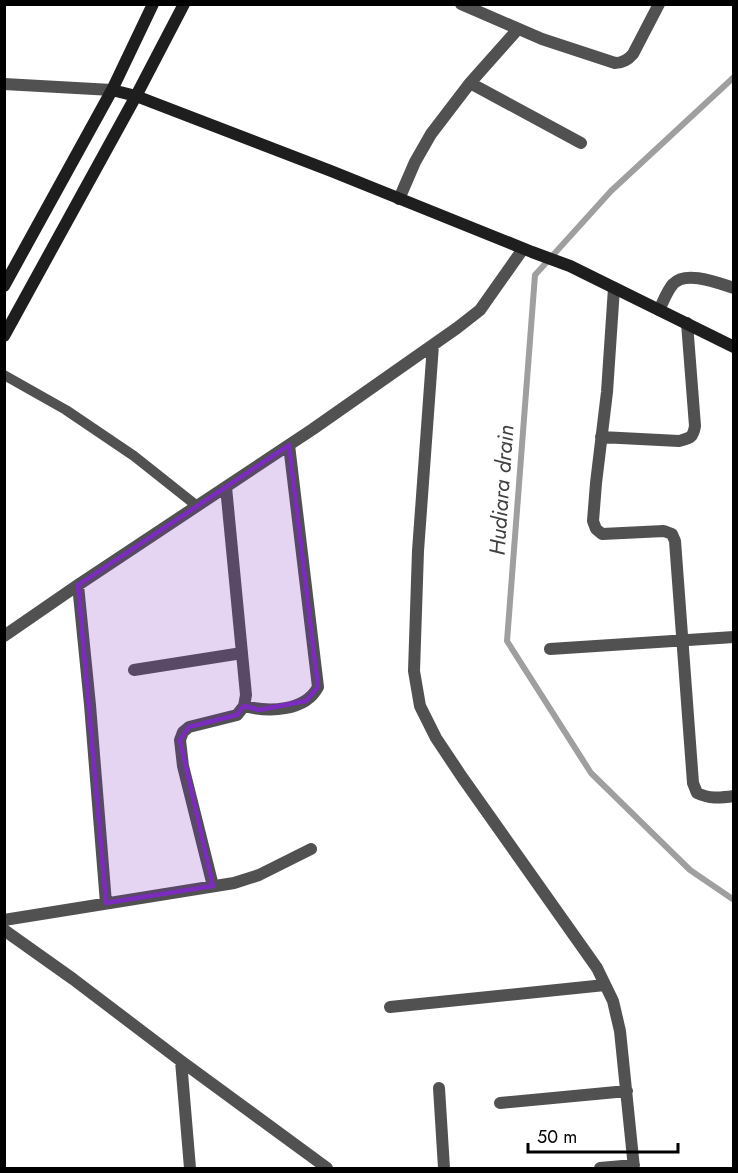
<svg xmlns="http://www.w3.org/2000/svg" width="738" height="1173" font-family="Jost,sans-serif">
  <rect width="100%" height="100%" fill="#fff"/>
  <g fill="none" stroke-linecap="round" stroke-linejoin="round">
    <path stroke="#9f9f9f" stroke-width="6" d="M734,77l-123,114 -76,84 -28,366 84,132 99,97 44,30"/>
    <path stroke="#515151" stroke-width="10" d="M4,375l62,35 68,46 63,50"/>
    <path stroke="#515151" stroke-width="12" d="M461,4l81,35 73,24c8,0 13,-3 18,-9l26,-50
      M470,83l111,60
      M4,84l108,6
      M399,199l16,-37 16,-28 39,-51 48,-54
      M614,288l-7,104 -11,91 -3,38 3,8 6,5 62,-3 8,3 3,7 18,242 4,10c12,6 23,5 37,3
      M659,310c4,-8 8,-19 14,-26 13,-14 45,-1 61,4
      M433,345l-15,206 -4,120 6,35 16,32 26,39 135,191 16,33 7,30 14,137
      M601,437l78,4c11,-3 14,-3 16,-15l-8,-103
      M78,585l12,120 16,198
      M4,636l74,-51 235,-156 144,-101 23,-18 43,-61
      M550,649l184,-12
      M134,670l108,-17
      M244,706c24,6 61,6 74,-19l-29,-242
      M213,886l-30,-120 -3,-26 3,-8 6,-5 48,-12 7,-9 2,-11 -20,-208
      M4,920l230,-37 25,-8 52,-26
      M4,930l69,49 108,82 146,107
      M390,1007l215,-22
      M181,1061l9,107
      M439,1088l5,80
      M500,1103l127,-12
      M600,1168l34,-3"/>
    <path stroke="#1e1e1e" stroke-width="12" d="M112,90l24,6 195,75 201,81 38,14 164,81
      M4,286l108,-196 41,-86
      M4,336l132,-240 48,-92"/>
  </g>
  <path fill="#7b2cbf" fill-opacity="0.2" stroke="#7b2cbf" stroke-width="4.5" stroke-linejoin="round" d="M289,445l29,242 -12,14 -47,9 -15,-4 -7,9 -48,12 -9,13 33,146 -107,17 -28,-318z"/>
  <g text-anchor="middle" dominant-baseline="central" stroke-width="6" stroke-linejoin="round" paint-order="stroke">
    <g font-size="22" font-style="italic" fill="#404040" stroke="#fff">
      <text transform="translate(501 490) rotate(-86)">Hudiara drain</text>
    </g>
  </g>
  <rect width="738" height="1173" fill="none" stroke="#000000" stroke-width="12"/>
  <path d="M528 1143v9h150v-9" fill="none" stroke="#000000" stroke-width="3"/>
  <text x="537" y="1143" font-size="18" fill="#000000" stroke="#ffffff" stroke-width="4.5" paint-order="stroke">50 m</text>
</svg>
